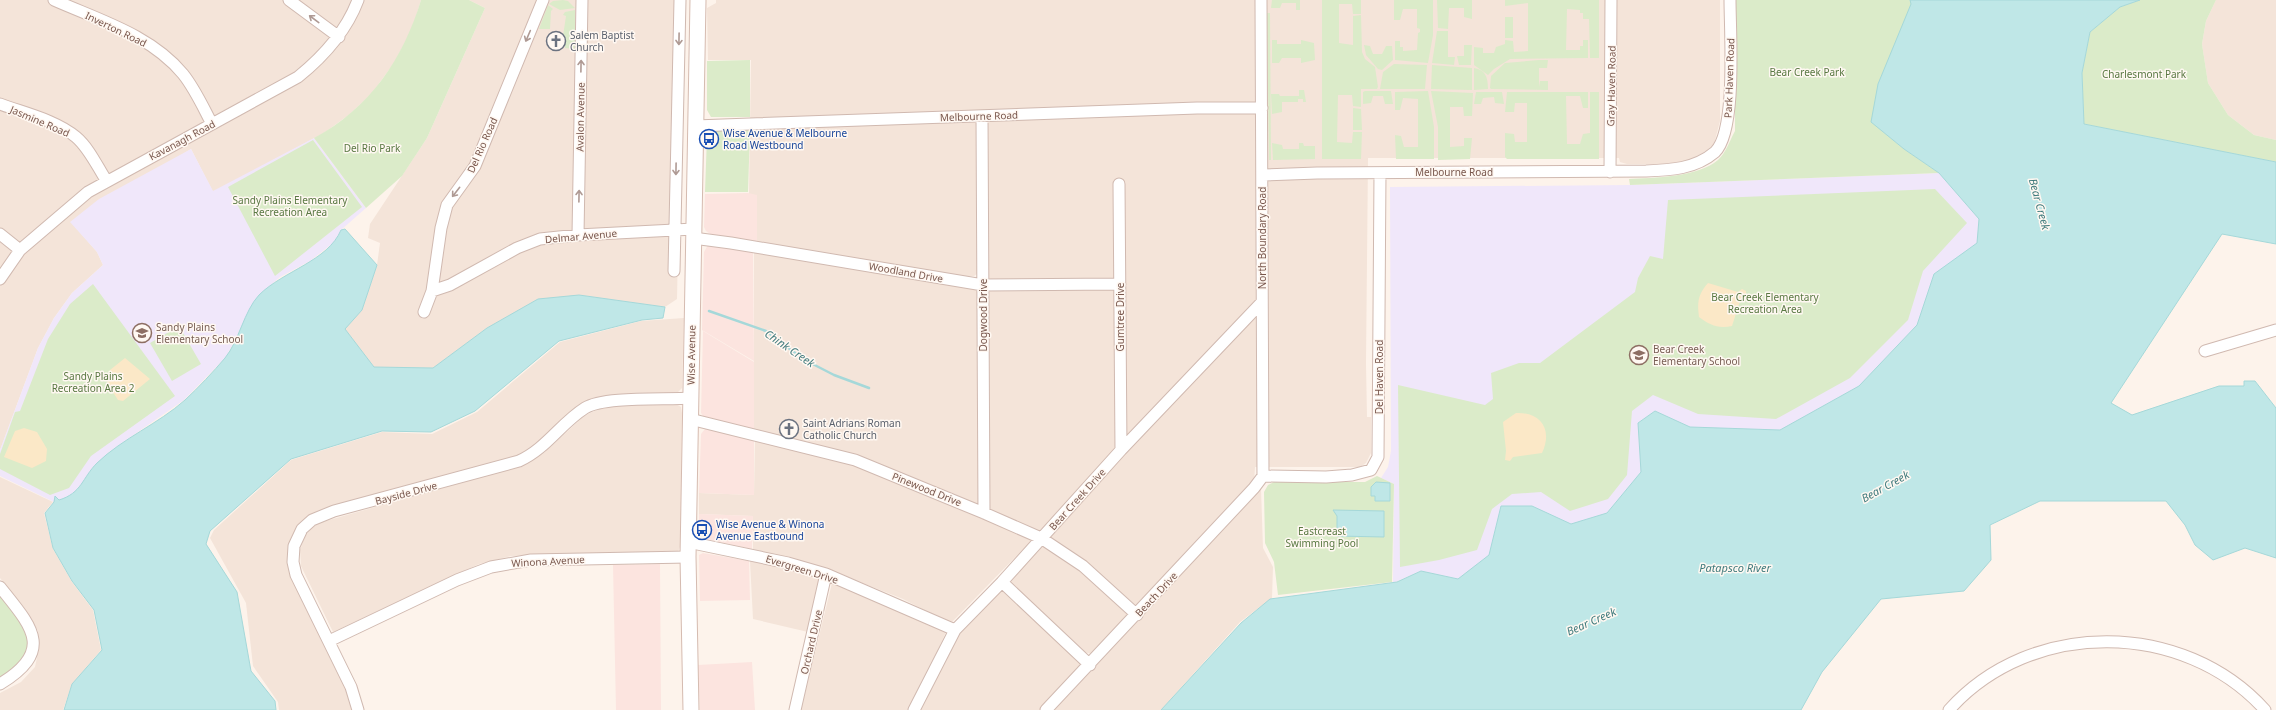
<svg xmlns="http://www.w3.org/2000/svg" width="2276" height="710" font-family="'Noto Sans',sans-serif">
  <rect width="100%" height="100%" fill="#fdf3eb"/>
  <path fill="#f4e4d9" d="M0,0h421l-9,29 -18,34 -22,30 -22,21 -26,19 -111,59 -22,-43 -120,73 26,30 6,13 -31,28 -18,25 -16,30 -38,102z
    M469,0h214l-6,299 -12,8 -86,-12 -92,33 -54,40 -59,-1 -29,-38 17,-19 15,-45 3,-22 -12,-5 2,-14 57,-86 58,-130z
    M716,0h1004v121l-6,23 -7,6 -18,11 -26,3h-36l-7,-2 -1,-4h-251l-2,206 1,53h4v36l-5,10 -6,4h-105l-1,17 -117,122 -56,-47 -33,-22 79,-99 -2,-7 -1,-249h-6l-1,92 -3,6 -121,1 -6,-4 1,-90h-9l-1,86 -4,3h-16l-201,-34v-47h-8l2,-135h-43l-1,-52 9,-5z
    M2216,0h60v140l-22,-5 -26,-20 -20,-32 -6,-39 4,-23z
    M754,251l223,37 4,7 -1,211 -60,-24 -166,-52z
    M991,288h126v162l-76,83 -51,-24 -2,-211v-7z
    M684,318l-2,70 -5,5 -85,5 -56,48 -20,11 -199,54 -26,27v34l59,126 3,12h-74l-1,-8 -25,-36 -7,-63 -36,-65 4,-8 77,-70 91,-28 50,2 45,-22 83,-70 81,-21z
    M676,404l5,3 1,6 -1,131 -3,8 -167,4 -32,8 -146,68 -32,-66 -1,-16 5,-14 10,-12 209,-59 21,-13 39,-36 21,-10z
    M755,439l97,24 181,76 -81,83 -14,-5 -35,-18 -76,-30 -74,-20v-33l-54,-2v-21l55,2z
    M0,477l53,25 -9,11 9,36 19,33 21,28 8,40 -29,34 -9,26h-63v-17l21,-11 14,-15 4,-19 -1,-17 -15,-25 -23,-28z
    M1261,488l2,60 10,19 -1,31 -32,24 -79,88h-110z
    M1041,544l31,17 59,53 -33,38 -7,2 -6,-2 -75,-70 1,-6z
    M752,559l69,18 -13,55 -55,-13 -3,-58z
    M832,583l108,44 6,5 -36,78h-109z
    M998,590l9,1 76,73 -41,46h-122l42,-83z"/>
  <path fill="#fce4df" d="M748,193l9,2v47l-45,-7 -6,-4 -2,-4 1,-33z
    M708,245l45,6 1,110 -52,-31 2,-78z
    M703,331l51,31v67l-50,-12 -3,-4z
    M711,427l43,12v56l-55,-2 2,-59 4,-5z
    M699,514l54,2 -1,33 -51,-11 -2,-5z
    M703,553l46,8 1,39 -50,1 -1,-46z
    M660,564l1,146h-45l-3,-145z
    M752,662l3,48h-55l-2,-45z"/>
  <path fill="#f0e7fa" d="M314,138l52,70 -25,22 -4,10 -27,21 -30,16 -22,19 -32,61 -42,43 -75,52 -17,16 -9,16 -9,10 -20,8 -54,-26v-26l38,-102 16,-30 18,-25 31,-28 -6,-13 -27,-30 29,-23 92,-50 22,42z
    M1939,173l40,46 -2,25 -43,30 -17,51 -58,61 -79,44 -90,-3 -35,-16 -17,12 3,49 -34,41 -36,12 -39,-19h-31l-12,49 -31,24 -37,-8 -28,12 1,-99 -13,-6 7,-11 3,-16 -1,-264 240,-2z"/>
  <path fill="#dbebc9" d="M421,0h48l16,8 -58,130 -25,38 -36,32 -52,-70c56,-30 89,-79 107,-138z
    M563,0l5,1 7,7 -15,2 -11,-6 4,-3z
    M1272,0h28v10h-4v-7h-14l-2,5h-9z
    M1322,0h39v14h-8l-1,-10h-13v39l14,2v-29l8,-1 1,37 3,7 10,8 3,20 -1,2h-16v18l-8,-1 -1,-11h-14l-1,47 15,1 1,-11h9l-1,27h-39z
    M1394,0h39v35l-5,28 -33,-3v-19h5v6h3v4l14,-1 1,-17 2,-1v-3l-3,-1v-19h-14l-3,11h-6z
    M1437,0h35v19l-8,-2v-9h-15l-1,21 -10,-1z
    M1505,0h94v58h-9l-1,-39h-6v-6h-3v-3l-13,-1 -1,41h14v-4h3v-6h5v18l-78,1 -16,10 -6,6 -14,-10v-18l9,1v5h11l2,-6 9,-3v-4l8,1 1,11 14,-1v-48l-23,3z
    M1735,0h178l-32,130 23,19 35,24 -309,12 -1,-6c25,-1 69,-2 89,-19 8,-7 12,-20 17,-29z
    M2140,0h76l-10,21 -4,23 6,39 20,32 26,20 22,5v22l-192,-38 -2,-51 8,-41 30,-25z
    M548,5l5,4 -2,2 -1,18h-11z
    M575,10v39l-10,-1v-11l-2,-1 3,-20 -3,-1 2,-3z
    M1267,13h3l1,147h-2z
    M1505,17h8v21h-8z
    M1437,31h11v26h7l-1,8 -22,-2z
    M1272,40h5v4h24v-4l13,3 1,17 -14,3v-5h-19l-3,5h-7z
    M1364,45l6,1 3,8h9l4,-8h6l1,14 -11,10 -4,-1 -12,-14z
    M1464,45h8l-1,20h-12l-2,-9h7z
    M750,60v57h-39l-4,-7v-49z
    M1539,60h9l-1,8h-8v19l1,-6h8v9l-57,-1 -1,-1 1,-12 14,-13z
    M1394,64l33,1 -2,24h-45l3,-17z
    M1432,65l40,3v22l-41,-1z
    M1474,68c12,2 14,10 14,21l-14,1z
    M1299,90h5l2,12h-3v-3h-5v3h-16v10l-10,2 -1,-20h8l1,2h19z
    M1365,91h26l2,13h-8l-2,-8h-10l-2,7 -8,1v-12z
    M1428,91l6,36v32h-38l-1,-24 6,1 3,11h14v-48l-15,-1 -3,12h-5v-18z
    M1431,91l42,2 -1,23h-8l-1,-9h-13v40l14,-1v-8h8l-2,21 -32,1v-33z
    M1476,92h26l2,12 -9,-1 -1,-6 -11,1 -2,6h-7z
    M1507,92h81v16h-5l-3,-12h-14l1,48h13l3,-10 7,-1v-41h9v67h-92l-2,-2v-24l9,1 1,8h12v-39h-12l-1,9h-9z
    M1353,108l8,1 1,21h-9z
    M750,130l-2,62h-43l2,-56 7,-5z
    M313,140l49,67 -87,69 -47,-89z
    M1272,143l10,2 1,4h16v-6h4l1,3h11v13l-42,1z
    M1935,189l32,34 -44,48 -15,49 -58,58 -74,41 -78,-5 -45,-19 -21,16 -5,64 -19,24 -38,12 -29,-19 -29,2 -20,15 -15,41 -38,10 -39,7 -2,-182 87,20 8,-6 -2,-26 28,-10h21l95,-71 3,-14 12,-22 13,3 5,-59z
    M93,284l82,112 -84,60 -22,32 -19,7 -50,-26v-15l15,-42 5,-1 28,-72 22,-35z
    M179,326l22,38 -29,17 -22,-38z
    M1377,476l17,8 -2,98 -114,13 -4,-33 -9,-19 -1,-51 4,-7 6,-3h91z
    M0,594c13,18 40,42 24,66 -4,8 -17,15 -24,20z"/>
  <path fill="#fbe8c7" d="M1708,283l30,9 4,-3 4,2v5l-5,2 -9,28c-14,3 -22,-1 -33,-9 -2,-14 -1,-23 9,-34z
    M125,358l25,21 -27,22 -5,-1 -11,-17 3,-13z
    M1516,413c25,-1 37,17 26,40l-29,4 -3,4 -5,-1 1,-9 -3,-29z
    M24,428l13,4 10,17 -1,12 -14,7 -28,-11 11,-26z"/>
  <path fill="#bfe7e7" stroke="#a5d8d9" d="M1910,0h230l-20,7 -30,25 -8,41 2,51 192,38v82l-54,-10 -111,169 21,12 87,-29h25v-5h11l21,27v150l-31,-10 -32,12 -18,-15 -10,-20 -19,-24h-126l-50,24 1,35 -27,31 -83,8 -59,73 -21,38h-640l80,-87 29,-24 127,-17 24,-11 37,8 31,-24 12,-49h31l39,18 36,-11 34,-41 -3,-49 17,-12 35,16 90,3 79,-44 58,-61 17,-51 43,-31 2,-24 -40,-46 -35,-24 -33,-27 7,-38 33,-80z
    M345,229l32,36 -15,45 -17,19 29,38 59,1 54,-40 51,-29 41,-4 86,12 -2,11 -21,2 -83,21 -84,70 -44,21 -49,-1 -91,28 -81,72 -4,13 31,48 14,79 24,30 1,9h-212l8,-26 30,-34 -8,-40 -22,-29 -19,-33 -8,-35 9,-11 1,-6 4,4c23,-7 23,-22 38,-37 26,-25 61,-39 88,-63 14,-13 28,-28 40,-42 14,-17 19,-47 34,-63 24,-24 69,-34 82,-65z
    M1376,482l14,1v18h-15v-5h-4v-9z
    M1333,510l51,1v26l-47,-1v-20z"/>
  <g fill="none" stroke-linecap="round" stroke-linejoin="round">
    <path stroke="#a5d8d9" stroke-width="2.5" d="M709,311l57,20 37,28 31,16 35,13"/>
    <defs>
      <path id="street" d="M54,0c45,20 97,35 129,74 12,15 20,33 29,50
        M289,0l50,37
        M1261,0l2,476
        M0,104c24,9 56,16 76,33 13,11 21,29 30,43
        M982,116l2,397
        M695,126l502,-18h65
        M1610,172l1,-172
        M1263,175l54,-2 329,-2c25,-1 49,-2 69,-19 22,-21 15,-120 15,-152
        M1119,184l2,266
        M0,234l20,16
        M578,235l4,-235
        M693,238l38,5 252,42 137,-1
        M674,271l6,-271
        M0,279l20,-29 68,-58 210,-115c26,-21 48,-45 60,-77
        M432,291l18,-6 67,-37 23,-9 38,-4 116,-6
        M424,312l8,-21 9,-63 6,-23 28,-39 68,-166
        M2205,351l71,-21
        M690,419l165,41 129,53 57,25 42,28 54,49
        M1263,476l63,1 26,-2 19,-5 7,-13 2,-284
        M688,542l100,21 38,11 129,56
        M1002,582l88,83
        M0,587c31,39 56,63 0,97
        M329,641l128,-61 34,-13 40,-7 157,-3
        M358,710l-7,-23 -55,-112 -3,-13 1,-16 8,-17 10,-9 22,-9 185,-50c27,-12 42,-38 66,-53 19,-12 81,-8 106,-10
        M795,710l31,-136
        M914,710l41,-80 47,-48 119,-132 141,-148
        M1046,710l208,-222 9,-12
        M1949,710c82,-92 235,-90 316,0"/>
      <path id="secondary" d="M691,710l-3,-153 10,-557"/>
    </defs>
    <use href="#street" stroke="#d0b9b0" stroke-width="13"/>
    <use href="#secondary" stroke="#d5bbb0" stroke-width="17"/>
    <use href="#street" stroke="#fff" stroke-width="11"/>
    <use href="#secondary" stroke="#fff" stroke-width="15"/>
  </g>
  <defs><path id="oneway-shaft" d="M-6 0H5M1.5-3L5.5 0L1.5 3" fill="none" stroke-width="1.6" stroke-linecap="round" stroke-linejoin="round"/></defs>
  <g stroke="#af9a94">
    <use href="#oneway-shaft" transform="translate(314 19) rotate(-143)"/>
    <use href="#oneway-shaft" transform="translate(528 36) rotate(113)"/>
    <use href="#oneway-shaft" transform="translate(679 39) rotate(91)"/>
    <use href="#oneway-shaft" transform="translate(581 66) rotate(-89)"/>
    <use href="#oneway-shaft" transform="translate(676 169) rotate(91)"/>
    <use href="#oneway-shaft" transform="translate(456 192) rotate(128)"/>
    <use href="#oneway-shaft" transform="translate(579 196) rotate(-89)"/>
  </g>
  <defs>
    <symbol id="church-ring" viewBox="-11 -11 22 22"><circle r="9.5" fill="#fff8f2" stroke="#6b7280" stroke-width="1.5"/><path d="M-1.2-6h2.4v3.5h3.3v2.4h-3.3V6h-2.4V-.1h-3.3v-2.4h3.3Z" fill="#6b7280"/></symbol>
    <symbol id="bus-ring" viewBox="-11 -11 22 22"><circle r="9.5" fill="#fff8f2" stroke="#1a4fb4" stroke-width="1.5"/><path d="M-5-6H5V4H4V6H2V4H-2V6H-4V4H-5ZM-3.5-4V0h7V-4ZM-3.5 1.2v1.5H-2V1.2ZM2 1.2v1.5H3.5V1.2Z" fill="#1a4fb4"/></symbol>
    <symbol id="school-ring" viewBox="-11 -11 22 22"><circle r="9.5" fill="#fff8f2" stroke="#8d6e63" stroke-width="1.5"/><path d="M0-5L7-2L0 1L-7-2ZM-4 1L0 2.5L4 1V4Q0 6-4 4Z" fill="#8d6e63"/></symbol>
  </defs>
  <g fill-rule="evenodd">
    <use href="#church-ring" x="545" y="30" width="22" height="22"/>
    <use href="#bus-ring" x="698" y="128" width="22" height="22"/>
    <use href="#school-ring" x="131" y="322" width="22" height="22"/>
    <use href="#school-ring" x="1628" y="344" width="22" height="22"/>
    <use href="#church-ring" x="778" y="418" width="22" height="22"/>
    <use href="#bus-ring" x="691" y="519" width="22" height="22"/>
  </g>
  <g text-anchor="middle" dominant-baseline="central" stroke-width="3" stroke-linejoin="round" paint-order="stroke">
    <g font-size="10" fill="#79574d" stroke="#fff8f2">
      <text transform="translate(116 29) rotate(26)">Inverton Road</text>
      <text transform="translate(1729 78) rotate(-88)">Park Haven Road</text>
      <text transform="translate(1611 86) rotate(-89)">Gray Haven Road</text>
      <text transform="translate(979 116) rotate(-2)">Melbourne Road</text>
      <text transform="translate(580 117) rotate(-89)">Avalon Avenue</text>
      <text transform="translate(40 121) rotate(23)">Jasmine Road</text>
      <text transform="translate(182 140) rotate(-28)">Kavanagh Road</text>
      <text transform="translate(482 145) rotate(-66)">Del Rio Road</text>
      <text x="1454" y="172">Melbourne Road</text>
      <text transform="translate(581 236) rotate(-5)">Delmar Avenue</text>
      <text transform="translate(1262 238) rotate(-90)">North Boundary Road</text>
      <text transform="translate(906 272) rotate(10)">Woodland Drive</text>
      <text transform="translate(983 315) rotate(-90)">Dogwood Drive</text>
      <text transform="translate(1120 317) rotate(-90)">Gumtree Drive</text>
      <text transform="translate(691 355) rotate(-89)">Wise Avenue</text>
      <text transform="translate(1379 377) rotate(-90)">Del Haven Road</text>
      <text transform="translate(927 489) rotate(22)">Pinewood Drive</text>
      <text transform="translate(406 493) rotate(-15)">Bayside Drive</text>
      <text transform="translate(1077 499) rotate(-48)">Bear Creek Drive</text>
      <text transform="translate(548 561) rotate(-3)">Winona Avenue</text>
      <text transform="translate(802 569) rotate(17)">Evergreen Drive</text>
      <text transform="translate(1156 594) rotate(-47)">Beach Drive</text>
      <text transform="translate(811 642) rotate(-77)">Orchard Drive</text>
    </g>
    <g font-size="10" fill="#5b616d" stroke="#fff8f2" text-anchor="start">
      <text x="570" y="35">Salem Baptist<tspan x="570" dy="12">Church</tspan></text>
      <text x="803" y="423">Saint Adrians Roman<tspan x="803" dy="12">Catholic Church</tspan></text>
    </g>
    <g font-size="10" fill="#597842" stroke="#fff8f2">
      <text x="1807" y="72">Bear Creek Park</text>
      <text x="2144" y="74">Charlesmont Park</text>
      <text x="372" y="148">Del Rio Park</text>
      <text x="290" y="200">Sandy Plains Elementary<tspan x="290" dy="12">Recreation Area</tspan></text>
      <text x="1765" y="297">Bear Creek Elementary<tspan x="1765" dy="12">Recreation Area</tspan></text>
      <text x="93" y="376">Sandy Plains<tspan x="93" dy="12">Recreation Area 2</tspan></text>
      <text x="1322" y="531">Eastcreast<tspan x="1322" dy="12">Swimming Pool</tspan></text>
    </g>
    <g font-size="10" fill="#164399" stroke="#fff8f2" text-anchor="start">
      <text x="723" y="133">Wise Avenue &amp; Melbourne<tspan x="723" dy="12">Road Westbound</tspan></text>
      <text x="716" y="524">Wise Avenue &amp; Winona<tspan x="716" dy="12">Avenue Eastbound</tspan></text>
    </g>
    <g font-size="10" fill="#785e54" stroke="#fff8f2" text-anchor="start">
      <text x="156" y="327">Sandy Plains<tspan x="156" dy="12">Elementary School</tspan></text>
      <text x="1653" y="349">Bear Creek<tspan x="1653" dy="12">Elementary School</tspan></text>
    </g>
    <g font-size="11" font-style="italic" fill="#407b7d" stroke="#fff8f2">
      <text transform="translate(2040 204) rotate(75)">Bear Creek</text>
      <text transform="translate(790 348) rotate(34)">Chink Creek</text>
      <text transform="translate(1885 486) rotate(-29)">Bear Creek</text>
      <text x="1735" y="567">Patapsco River</text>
      <text transform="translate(1591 621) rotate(-24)">Bear Creek</text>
    </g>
  </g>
</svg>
